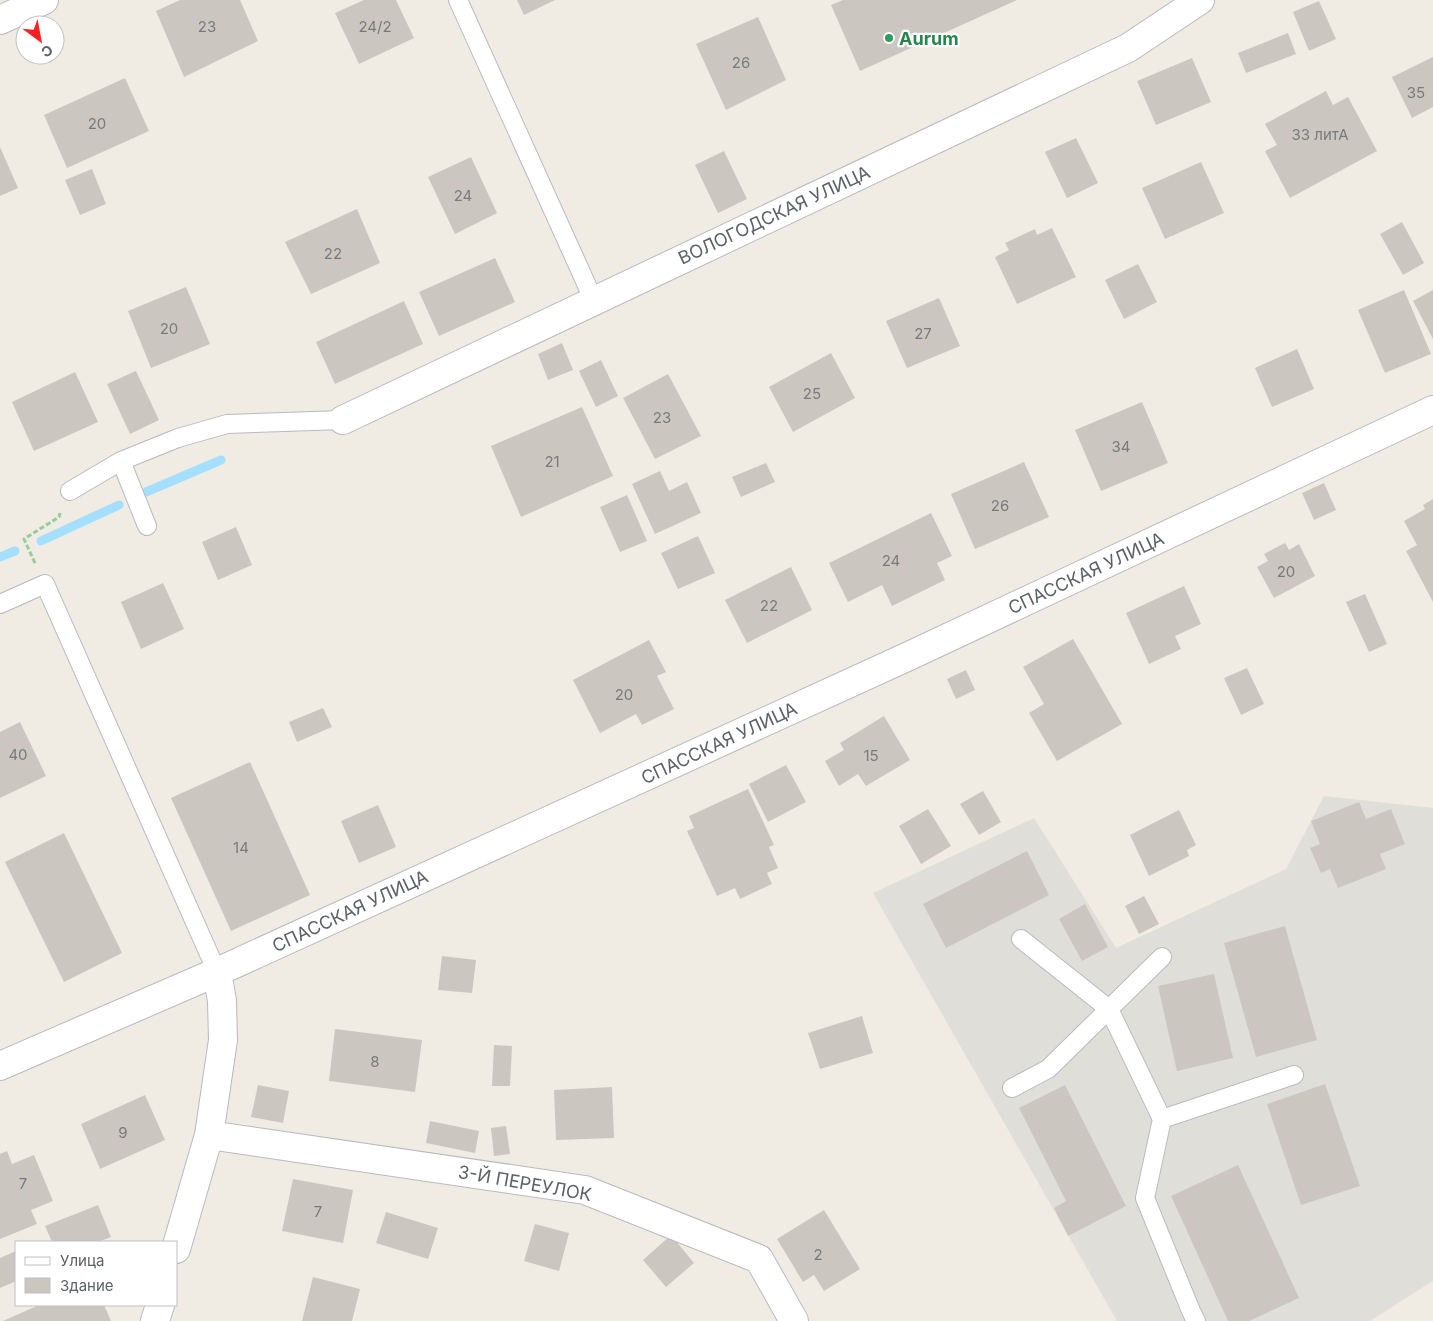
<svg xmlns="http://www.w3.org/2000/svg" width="1433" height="1321" font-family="Inter,sans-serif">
  <rect width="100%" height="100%" fill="#f0ece3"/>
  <path fill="#e0ded8" d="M1324,796l109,12v473l-63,40h-253l-244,-428 161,-75 82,130 170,-79z"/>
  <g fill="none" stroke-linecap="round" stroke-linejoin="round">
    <path stroke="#a4dfff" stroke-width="9" d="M146,492l75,-32
      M41,541l78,-36
      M0,557l15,-6"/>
  </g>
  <path fill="#cbc7c0" d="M180,0h60l18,41 -74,36 -28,-66z
    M364,0h32l18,38 -55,26 -24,-51z
    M517,0h38l-31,15z
    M843,0h174l-157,71 -29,-66z
    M1319,1l17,38 -27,12 -16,-39z
    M758,17l28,63 -60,30 -30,-66z
    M1288,33l8,21 -50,19 -8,-20z
    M1433,57v50l-21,11 -20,-41z
    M1192,58l19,44 -55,23 -19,-44z
    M125,78l24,53 -82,37 -23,-53z
    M1326,91l7,14 15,-8 29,54 -87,47 -25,-47 12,-6 -12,-21z
    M1076,138l22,45 -31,15 -22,-46z
    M0,147l18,41 -18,8z
    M724,151l23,48 -29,14 -23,-48z
    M471,157l26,56 -42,21 -27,-57z
    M1201,162l23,51 -59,26 -23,-51z
    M92,169l14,35 -26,11 -15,-35z
    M357,209l23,54 -69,31 -26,-52z
    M1402,222l22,41 -21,12 -23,-41z
    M1052,228l24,49 -59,27 -22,-47 14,-7 -4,-7 30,-14 2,6z
    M495,258l20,44 -76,34 -20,-44z
    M1138,264l19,38 -33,17 -19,-39z
    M186,287l24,57 -59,24 -23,-57z
    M1404,290l27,64 -46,19 -27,-63z
    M1433,290v49l-20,-38z
    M939,298l21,48 -53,22 -21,-47z
    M404,301l19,43 -88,40 -19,-42z
    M562,343l11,27 -25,10 -10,-26z
    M1297,349l17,40 -42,18 -17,-39z
    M831,353l24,45 -62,34 -24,-45z
    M601,360l17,36 -22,11 -17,-36z
    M136,371l23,49 -29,14 -23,-50z
    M75,372l23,50 -64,29 -22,-49z
    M668,374l33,62 -46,23 -32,-61z
    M1142,402l26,61 -67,28 -26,-61z
    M582,407l31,69 -92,41 -30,-71z
    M1024,462l25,55 -74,32 -24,-55z
    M766,463l9,19 -34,15 -9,-20z
    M660,471l9,20 18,-9 14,31 -46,21 -23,-50z
    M1324,483l12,27 -22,10 -12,-27z
    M627,495l20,46 -27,11 -20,-45z
    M1433,499v103l-27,-51 11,-6 -13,-24 21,-12 -2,-4z
    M931,513l21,43 -15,7 8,17 -53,26 -10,-21 -34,17 -19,-39z
    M236,527l16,38 -34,15 -16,-38z
    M698,536l17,37 -37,16 -17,-36z
    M1285,543l4,7 10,-6 16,32 -41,22 -17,-31 11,-6 -4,-7z
    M791,567l21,43 -65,33 -22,-43z
    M163,583l21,46 -43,20 -20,-47z
    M1184,586l17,38 -26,12 6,13 -32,15 -23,-51z
    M1365,594l22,50 -18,8 -23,-50z
    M1073,639l49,85 -65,37 -28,-48 15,-9 -21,-37z
    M649,640l17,32 -9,4 17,33 -32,16 -6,-11 -36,19 -27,-53z
    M1247,668l17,36 -23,11 -17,-37z
    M966,670l9,20 -19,9 -9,-20z
    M323,708l9,19 -35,15 -8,-20z
    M884,716l26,44 -44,26 -8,-12 -19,12 -14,-25 19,-11 -4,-7z
    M20,722l26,54 -46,22v-66z
    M250,762l60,133 -79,36 -60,-133z
    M786,765l20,37 -38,20 -19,-38z
    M748,789l26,56 -5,2 9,21 -11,5 5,11 -32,15 -5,-11 -18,8 -30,-65 7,-3 -5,-12z
    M983,791l18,31 -22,13 -19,-31z
    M1359,802l7,17 25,-10 14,35 -25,10 6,15 -48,19 -8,-19 -9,4 -11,-25 10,-4 -9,-23z
    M378,805l18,42 -37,16 -18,-42z
    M928,809l23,37 -30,18 -22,-38z
    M1179,810l17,35 -9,5 2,6 -40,20 -19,-41z
    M64,833l58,120 -58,29 -59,-120z
    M1027,851l22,44 -103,53 -23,-44z
    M1144,896l15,28 -20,10 -14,-28z
    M1085,904l23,43 -26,14 -23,-42z
    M1285,926l32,114 -61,17 -32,-114z
    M442,956l34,4 -4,33 -34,-3z
    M1214,974l19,84 -56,13 -19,-85z
    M862,1016l11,37 -53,16 -12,-36z
    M335,1029l87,11 -7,52 -86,-11z
    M494,1045l18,1 -2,40h-18z
    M1325,1084l35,102 -59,19 -34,-101z
    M258,1085l31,6 -6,32 -32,-6z
    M1065,1085l61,121 -58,30 -14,-28 12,-7 -47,-93z
    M612,1087l2,51 -58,2 -2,-50z
    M145,1095l20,45 -65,29 -19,-45z
    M430,1121l49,10 -4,22 -49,-10z
    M506,1126l4,28 -16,2 -3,-28z
    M7,1151l5,13 22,-9 19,46 -22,9 6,14 -37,15v-85z
    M1238,1165l61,133 -50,23h-21l-57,-125z
    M293,1179l60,11 -10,53 -61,-12z
    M98,1205l13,32 -13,5h-46l-7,-16z
    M824,1210l36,59 -36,22 -10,-16 -11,7 -26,-43z
    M386,1212l52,16 -10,31 -52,-16z
    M535,1224l34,9 -10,38 -35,-10z
    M671,1235l23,28 -28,24 -23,-27z
    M16,1251v30l-16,7v-30z
    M313,1277l47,12 -8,32h-50z
    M39,1305h65l7,16h-108z"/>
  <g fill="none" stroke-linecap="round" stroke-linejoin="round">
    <defs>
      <path id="service" d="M458,0l136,301
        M121,461l26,65
        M70,491l51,-30 57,-23 49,-14 116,-4
        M0,604l45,-20 172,388
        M1021,939l88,70 53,110 -17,79 46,113 5,10
        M1012,1088l36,-19 114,-112
        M1162,1119l132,-44"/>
      <path id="minor" d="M0,20l44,-20
        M343,420l785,-372 72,-48
        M0,1066l217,-94 692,-316 524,-246
        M209,1135l376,55 174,69 35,62
        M176,1249l33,-114 14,-95 -1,-39 -5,-29
        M155,1321l5,-16"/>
    </defs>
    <use href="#service" stroke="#b6babf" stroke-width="20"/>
    <use href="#minor" stroke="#b6babf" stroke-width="30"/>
    <path stroke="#95cca0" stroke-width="3" stroke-dasharray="5 2.5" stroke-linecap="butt" d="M35,563l-11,-24 35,-22 1,-4"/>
    <use href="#service" stroke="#fff" stroke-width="18"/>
    <use href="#minor" stroke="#fff" stroke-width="28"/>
  </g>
  <circle fill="#2e9e5b" stroke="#fff" stroke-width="2" cx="889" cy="38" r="5"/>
  <g text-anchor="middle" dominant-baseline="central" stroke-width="4.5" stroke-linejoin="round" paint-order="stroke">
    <g font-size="15" fill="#777a7c">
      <text x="207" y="26">23</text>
      <text x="375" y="26">24/2</text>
      <text x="741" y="62">26</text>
      <text x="1416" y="92">35</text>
      <text x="97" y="123">20</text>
      <text x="1320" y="134">33 литА</text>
      <text x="463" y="195">24</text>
      <text x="333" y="253">22</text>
      <text x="169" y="328">20</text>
      <text x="923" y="333">27</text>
      <text x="812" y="393">25</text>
      <text x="662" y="417">23</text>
      <text x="1121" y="446">34</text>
      <text x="552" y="461">21</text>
      <text x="1000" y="505">26</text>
      <text x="891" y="560">24</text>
      <text x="1286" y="571">20</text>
      <text x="769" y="605">22</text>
      <text x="624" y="694">20</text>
      <text x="18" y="754">40</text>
      <text x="871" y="755">15</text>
      <text x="241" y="847">14</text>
      <text x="375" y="1061">8</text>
      <text x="123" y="1132">9</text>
      <text x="23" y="1183">7</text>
      <text x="318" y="1211">7</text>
      <text x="818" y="1254">2</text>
    </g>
    <g font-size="18" font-weight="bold" fill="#27864d" stroke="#fff" text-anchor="start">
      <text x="899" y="38">Aurum</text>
    </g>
    <g font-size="18" fill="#5b6166" stroke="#fff">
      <text transform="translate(774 215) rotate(-25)">ВОЛОГОДСКАЯ УЛИЦА</text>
      <text transform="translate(1086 573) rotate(-25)">СПАССКАЯ УЛИЦА</text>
      <text transform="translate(719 743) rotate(-25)">СПАССКАЯ УЛИЦА</text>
      <text transform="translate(350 911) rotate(-25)">СПАССКАЯ УЛИЦА</text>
      <text transform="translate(525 1183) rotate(10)">3-Й ПЕРЕУЛОК</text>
    </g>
  </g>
  <rect x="15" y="1241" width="162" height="65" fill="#ffffff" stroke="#bdc0c2"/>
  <rect x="25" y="1257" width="25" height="8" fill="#ffffff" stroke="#bdc0c2"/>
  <text x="60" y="1266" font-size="15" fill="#5b6166">Улица</text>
  <rect x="25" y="1278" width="25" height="15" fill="#cbc7c0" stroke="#bdc0c2"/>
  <text x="60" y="1291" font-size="15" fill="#5b6166">Здание</text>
  <g transform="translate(40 40) rotate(148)"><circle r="24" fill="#ffffff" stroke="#bdc0c2"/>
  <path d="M0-4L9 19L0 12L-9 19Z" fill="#f92022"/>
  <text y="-8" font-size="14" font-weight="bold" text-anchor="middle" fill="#5b6166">С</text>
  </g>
</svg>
